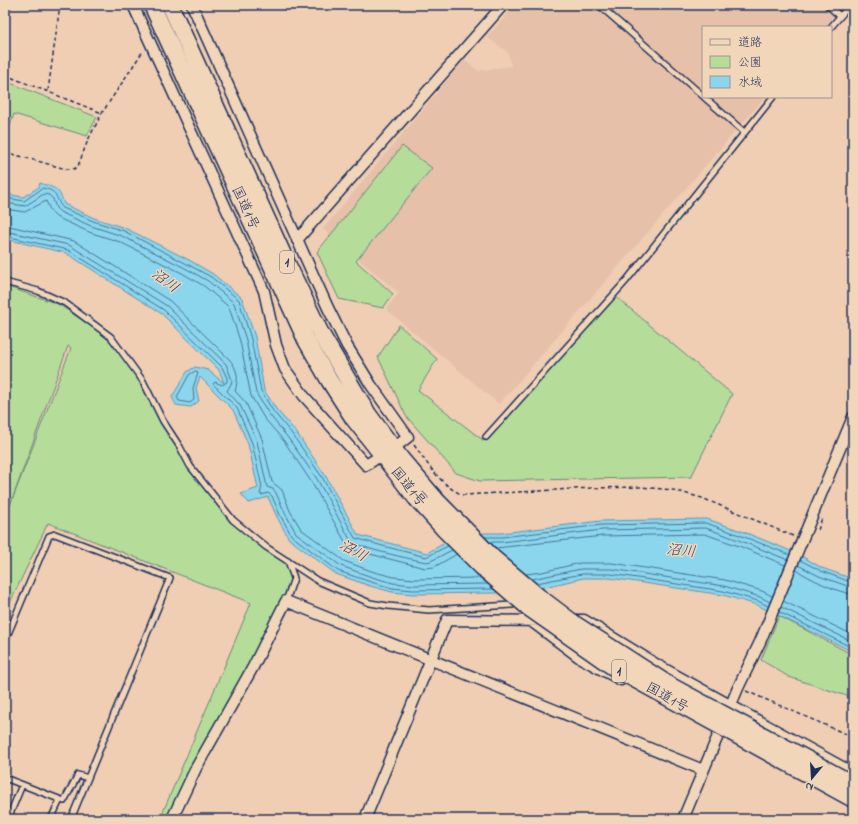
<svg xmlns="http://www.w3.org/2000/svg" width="858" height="824" font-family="'Indie Flower','Klee One',sans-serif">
  <rect width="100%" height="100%" fill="#efceb3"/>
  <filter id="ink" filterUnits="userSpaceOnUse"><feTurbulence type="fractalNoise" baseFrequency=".025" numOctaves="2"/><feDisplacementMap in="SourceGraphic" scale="8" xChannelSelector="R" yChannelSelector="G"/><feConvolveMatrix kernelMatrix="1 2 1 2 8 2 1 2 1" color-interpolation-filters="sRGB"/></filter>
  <g filter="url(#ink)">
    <path fill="#e6c0a9" d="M516,5h329l-19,22h-123v70h62l-266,307 -113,-95 13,-16 -76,-64 141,-169 14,11 33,-5 -3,-14 -21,-15z"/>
    <path fill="#b5dc99" stroke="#68867c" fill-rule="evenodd" d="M5,81l92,36 -10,19 -73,-22 -8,24 -1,-1z
      M402,146l30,22 -76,93 37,33 -10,14 -44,-9 -22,-47z
      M5,286l53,18 42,28 24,23 25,45 49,80 62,66 28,15 5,21 -117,237h-16l91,-216 -203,-80 -43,90zM68,346l3,2 -62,160z
      M614,295l118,99 -41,83 -211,4 -24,-8 -50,-57 -28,-59 21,-32 38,34 -19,31 66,51z
      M779,616l74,39v43l-64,-21 -28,-17z"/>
    <path fill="#8bd6ec" stroke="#5e93b3" d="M40,183c15,5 19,5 24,21l30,14 31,10 64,32 24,14 29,24 13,39 9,53 12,19 20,23 29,43 33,60 69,18 27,-15 2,-5h45l100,-12 106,-2 37,13 54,22 24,14 31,11v73l-96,-47 -34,-10 -113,-17h-27l-38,9 -50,6 -82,1 -21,-2 -22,-6 -34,-12 -47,-35 -12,-22 -9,-20 -19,6 -8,-9 17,-6 -10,-44 -15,-34 -33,-33 -4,11 3,13 -8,6 -15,-2 -4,-8 15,-25 8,-5 13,3 16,13 -5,-13 -57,-56 -96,-61 -61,-14v-45l18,3 16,-10z"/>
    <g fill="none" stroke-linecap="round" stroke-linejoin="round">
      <path stroke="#487297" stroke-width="1" d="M5,198l19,3 19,-13c18,4 11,11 20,20l30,13 31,10 63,33 24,13 28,23 12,39 10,52 12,20 19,23 30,43 33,61 24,7 47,12 22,-11
        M5,203l20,3 19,-12 5,1 4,4 3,9 4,4 31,14 31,10 63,32 23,13 26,22 12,37 10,53 13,21 19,24 29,41 34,62c11,8 60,18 75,21l5,-1 21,-11
        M5,209l20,3 21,-11 5,11 5,5 33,15 31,10 62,31 22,13 25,21 11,34 11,55 13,22 20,23 28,42 35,62 7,5 71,18 9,-1 23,-13
        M5,225l69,16 96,60 59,58c9,10 10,20 6,32l11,12 16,36 10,43 10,8 8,21 11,18 43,32 30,11 20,5 20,2 67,-1
        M5,231l64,14 98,61 59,58 6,16 -1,4 -4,7 13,14 17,36 10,46 6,2 3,4 9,20 11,20 45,33 31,11 21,6 20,2 75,-1
        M5,236l63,14 96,60 58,57 5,11v4l-5,3 -7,-3 -2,2 24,24 15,35 10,44 -2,7 2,1 6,-2 4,3 8,19 12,21 46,35 33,11 21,6 21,2 80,-1
        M196,371l2,2 -5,15 1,12 -4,3 -11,-2 -2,-4 12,-22z
        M485,537h17l100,-12 104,-2 36,13 48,19
        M490,542h12l100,-12 104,-2 35,13 47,19
        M496,548l107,-12 102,-2 34,12 46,19
        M800,560l21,11 32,12
        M798,565l21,11 34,12
        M796,570c14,8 41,23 57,24
        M526,574l16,-2 38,-9h32l113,17 37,11 10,5
        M532,579l49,-10h30l113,17 36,11 10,5
        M537,583l45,-9h29l112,17 35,10 10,5
        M783,601l70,34
        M781,607l72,35
        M779,612l74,36"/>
      <defs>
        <path id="service" d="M599,5l104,91
          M827,5l13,11
          M831,27l19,-22
          M704,97l40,35
          M5,282l33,9 27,12 46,34 32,44 20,40 17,26 10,19 43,54 33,27 52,34 52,22 18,3 41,4 83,-5
          M486,437l140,-156 147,-184
          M286,601l8,-23 -6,-17
          M5,641l44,-105 6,-2 115,44 -99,241
          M5,778l59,23 14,-26 10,3
          M8,819l14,-34
          M51,819l9,-19"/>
        <path id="minor" d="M133,5l131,286 12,54 9,24 19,27 62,69 8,-5
          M192,5l136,303 19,38 24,39 37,52 -9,7
          M297,240l206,-235
          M570,620h14l75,46 194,107
          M531,621l48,36 42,23
          M172,819l24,-51 57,-101 33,-66 417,169
          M365,819l82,-199 99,1
          M683,819l55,-131 22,-46 93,-225"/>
        <path id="trunk" d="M152,5l154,335 23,40 25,39 62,79
          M170,5l114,252 37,77 47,80 33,45 35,41"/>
      </defs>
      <use href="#service" stroke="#1b2f5e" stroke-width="8"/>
      <use href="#minor" stroke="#1b2f5e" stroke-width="13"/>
      <use href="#trunk" stroke="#1b2f5e" stroke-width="19"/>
      <path stroke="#1b2f5e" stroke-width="1.5" stroke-dasharray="4 3" stroke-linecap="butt" d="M5,75l97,38
        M48,91l12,-86
        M5,152l61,17h8l4,-3 10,-26 14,-27 41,-62
        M414,445c14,19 26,40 49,50l129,-7 48,-1 33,3 29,8 91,38
        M818,530l4,-12
        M746,691l107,46"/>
      <use href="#service" stroke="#f2d6b9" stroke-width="5"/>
      <use href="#minor" stroke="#f2d6b9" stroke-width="10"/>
      <use href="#trunk" stroke="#f2d6b9" stroke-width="16"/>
      <defs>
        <path id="trunk-bridge" d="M416,498l27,30 39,39 47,41 87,61 237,130
          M436,500l57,58 46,39 37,28 93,60 184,99"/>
      </defs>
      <use href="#trunk-bridge" stroke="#1b2f5e" stroke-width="19" stroke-linecap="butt"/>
      <use href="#trunk-bridge" stroke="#f2d6b9" stroke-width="16"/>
    </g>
  </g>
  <g text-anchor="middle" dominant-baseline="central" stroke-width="3" stroke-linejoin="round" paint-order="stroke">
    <g fill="#f2d6b9" stroke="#5c6179" stroke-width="1">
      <rect x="280" y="251" width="14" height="22" rx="3"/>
      <rect x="612" y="660" width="14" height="22" rx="3"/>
    </g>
    <g font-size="13" font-weight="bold" fill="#1b2f5e">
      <text x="287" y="262">1</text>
      <text x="619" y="671">1</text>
    </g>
    <g font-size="14" fill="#1b2f5e" stroke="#f2d6b9">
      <text transform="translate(245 208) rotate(65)">国道1号</text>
      <text transform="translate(408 487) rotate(51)">国道1号</text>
      <text transform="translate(667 698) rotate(29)">国道1号</text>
    </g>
    <g font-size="15" font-style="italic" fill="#2c4873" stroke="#f2d6b9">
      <text transform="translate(165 281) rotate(36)">沼川</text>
      <text transform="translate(353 551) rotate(29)">沼川</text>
      <text transform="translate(681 551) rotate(6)">沼川</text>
    </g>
  </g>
  <rect width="858" height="824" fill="none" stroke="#f2d6b9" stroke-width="20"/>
  <rect x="10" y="10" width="838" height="804" fill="none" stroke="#1b2f5e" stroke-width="1.5" filter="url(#ink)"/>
  <rect x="702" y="26" width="130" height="72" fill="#f2d6b9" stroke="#9c9395"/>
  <rect x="710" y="39" width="20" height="6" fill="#f2d6b9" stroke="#9c9395"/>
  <text x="738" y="46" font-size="12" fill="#1b2f5e">道路</text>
  <rect x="710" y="56" width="20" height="12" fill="#b5dc99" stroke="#9c9395"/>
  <text x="738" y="66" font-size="12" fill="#1b2f5e">公園</text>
  <rect x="710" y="76" width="20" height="12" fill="#8bd6ec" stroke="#9c9395"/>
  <text x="738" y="86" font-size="12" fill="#1b2f5e">水域</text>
  <g transform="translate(812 778) rotate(198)" stroke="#f2d6b9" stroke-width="3" paint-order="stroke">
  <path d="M0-3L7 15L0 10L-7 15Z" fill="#1b2f5e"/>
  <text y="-6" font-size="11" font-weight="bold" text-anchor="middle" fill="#1b2f5e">N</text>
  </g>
</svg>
